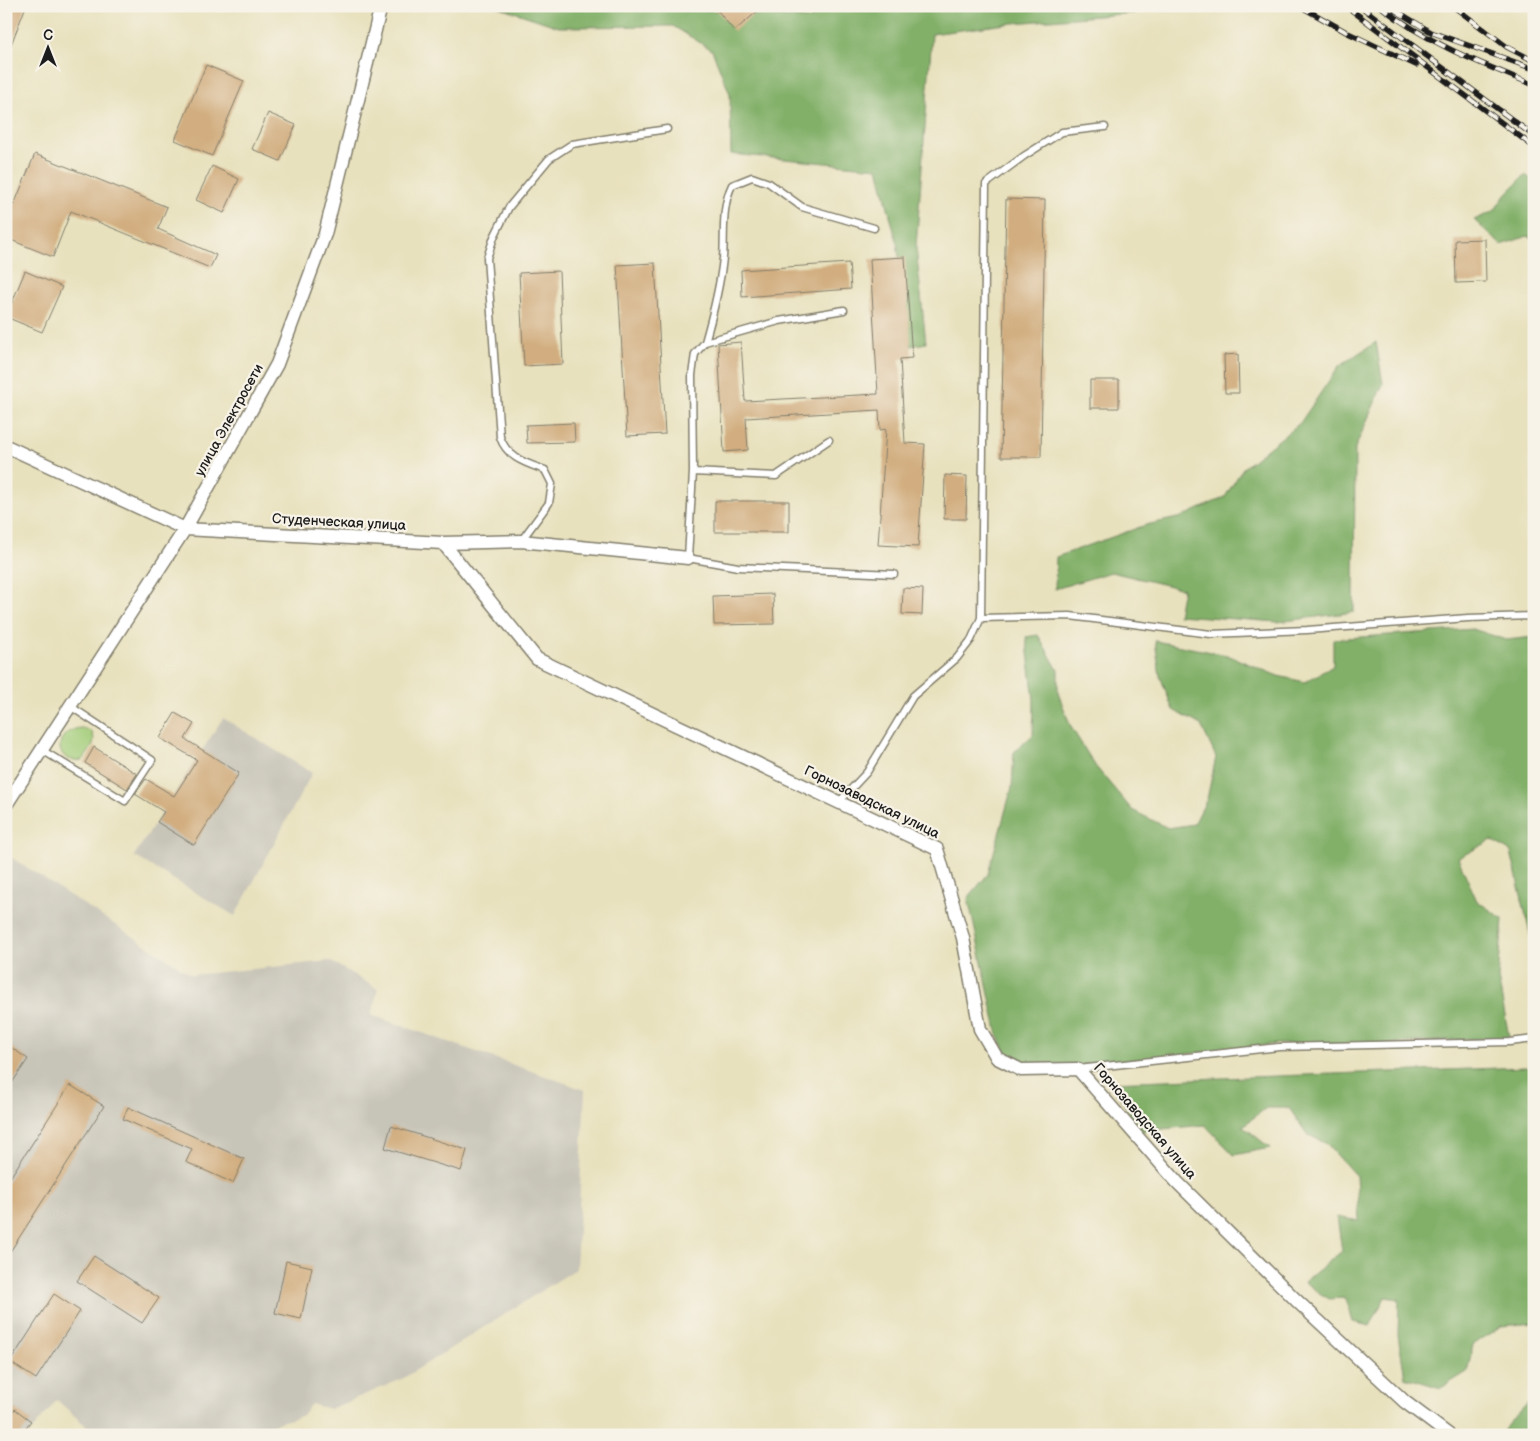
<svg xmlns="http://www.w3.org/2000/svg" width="1540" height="1441" font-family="'Balsamiq Sans',sans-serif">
  <rect width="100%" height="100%" fill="#f7f3e8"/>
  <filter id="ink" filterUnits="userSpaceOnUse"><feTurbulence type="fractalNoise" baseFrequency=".02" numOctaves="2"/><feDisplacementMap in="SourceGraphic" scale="10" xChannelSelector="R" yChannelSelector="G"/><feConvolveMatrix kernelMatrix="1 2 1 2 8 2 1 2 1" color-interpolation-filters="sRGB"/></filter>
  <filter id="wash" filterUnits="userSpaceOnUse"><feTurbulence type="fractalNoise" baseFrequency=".0096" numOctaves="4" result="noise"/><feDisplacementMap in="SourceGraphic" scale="20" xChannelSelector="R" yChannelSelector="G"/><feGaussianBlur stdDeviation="1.12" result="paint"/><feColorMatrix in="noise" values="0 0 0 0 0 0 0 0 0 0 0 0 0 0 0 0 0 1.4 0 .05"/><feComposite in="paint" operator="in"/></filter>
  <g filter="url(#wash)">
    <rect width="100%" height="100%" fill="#e8e1bd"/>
    <path fill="#c7c4b8" d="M223,718l89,55 -77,143 -101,-60z
      M9,856l183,119 138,-14 48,28 -7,26 214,75 -9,179 -174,110 -72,30 -19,-5 -10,12 -64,19h-141l-39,-35 -29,35h-22v-575z"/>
    <path fill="#a3cd79" stroke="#60744a" d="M82,728l9,3c7,11 -1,19 -8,29 -30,5 -31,-30 -1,-32z"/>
    <path fill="#82b069" stroke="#4f6642" d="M496,6h186l1,2 129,11 -4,-13h333l-7,7 -121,10 -81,11 -16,213 10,96 -15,3 -14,-103 -19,-75 -147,-14 -1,-60 -18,-44 -39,-24 -114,1z
      M1525,175l9,6v59l-6,-4 -27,9 -27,-25 20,-9 12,-17z
      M1376,342l7,42 -28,64 -1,164 -76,10 -100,-7 5,-26 -72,-17 -56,17 1,-32 90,-32 36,-8 43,-20 18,-29 57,-45 39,-57z
      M1473,629l33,11 28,-3v314l-23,-99 -19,-12 -34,18 19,43 26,18 -5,59 11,59 -126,7h-106l-189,21 -68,-2 -12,-7 -10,-21 -30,-137 20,-24 24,-87 2,-35 19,-17 1,-35 -8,-63 12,-2 20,35v23l13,34 25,40 36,43 36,18 26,-4 13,-25 9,-42 -15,-32 -28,-15 -13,-34 -5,-35 72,14 51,21 27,6 28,-16v-27z
      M1527,1067l7,6v250l-33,3 -28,19 -6,27 -26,16 -36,-11 -7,-42 1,-36 -14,-2 -15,29 -17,-4 -7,-24 -18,1 -24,-17 38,-31 -5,-34 22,4 -3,-45 -29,-32 -20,-10 -18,-26h-23l-23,18 27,22 -36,7 -29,-30 -64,6 -31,-49z
      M1534,1397v38h-33l7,-11z"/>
    <g id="blocks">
      <path fill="#d1ad7f" d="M6,6h20l-19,49 -1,-1z
        M714,6h50l-30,25z
        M206,65l38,16 -32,75 -37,-16z
        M268,113l28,12 -16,36 -28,-12z
        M35,154l132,53 -9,22 58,26 -6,13 -139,-57 -18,46 -47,-19v-36l8,3z
        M212,166l27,13 -15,34 -28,-13z
        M1006,199l39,1 -4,257h-40z
        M1485,239l1,43 -30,1 -1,-43z
        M905,257l7,101 -12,1 5,84 20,1 -7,103 -40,-2 8,-116 -6,1 -1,-20 -133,8 2,32 -24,2 -6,-108 23,-2 4,59 133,-7 -8,-135z
        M655,263l10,171 -38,2 -10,-171z
        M849,263l2,26 -109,8 -1,-27z
        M25,271l37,16 -20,45 -36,-15z
        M559,271l4,93 -39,2 -5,-93z
        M1238,354l1,39h-14l-1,-38z
        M1090,380h29v28h-29z
        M574,423l1,19 -48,1 -1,-18z
        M945,475l22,1 -1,43h-22z
        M715,501h74v31h-74z
        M903,588l20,1 -1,26 -20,-1z
        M773,594l1,30 -60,1 -1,-29z
        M175,713l19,11 -9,15 54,34 -45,72 -37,-23 7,-10 -29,-18 11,-15 28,17 23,-36 -37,-22z
        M94,747l43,27 -10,15 -42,-26z
        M6,1044l22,15 -22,33z
        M70,1085l34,21 -98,152v-74z
        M128,1107l116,52 -11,24 -47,-21 6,-13 -69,-30z
        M391,1126l76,24 -6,21 -76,-23z
        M94,1256l65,42 -17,25 -65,-42z
        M286,1261l26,6 -11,52 -26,-6z
        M54,1294l26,17 -44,68 -26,-17z
        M15,1409l16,12 -11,14h-14v-14z"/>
    </g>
  </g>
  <g filter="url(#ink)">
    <use href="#blocks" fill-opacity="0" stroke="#827e6c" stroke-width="1"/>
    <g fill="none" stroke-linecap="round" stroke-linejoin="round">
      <defs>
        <path id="service" d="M844,310l-65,11 -74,21 -10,12 -3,21 1,97 -5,86 50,9 156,7
          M705,342c8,-28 15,-55 18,-84 2,-25 -2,-50 9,-73l20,-8 17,6 33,24 72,21
          M693,472l83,4 53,-36
          M521,541l28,-38 3,-19 -7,-14c-19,-7 -38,-12 -45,-33l-13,-179 7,-21 15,-30 40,-48 23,-15 95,-15
          M981,618l89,-2 141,18 96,-4 161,-12 66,-2
          M42,750l83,51 27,-41 -82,-54
          M839,802l28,-30 46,-76 44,-38 14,-18 10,-22 5,-434 38,-28 38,-24 43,-5
          M1078,1069l201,-22 231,-5 24,-3"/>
        <path id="minor" d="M6,446l179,83 258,14 78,-2 167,17
          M443,543l94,116 400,190 26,89 17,91 17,29 24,12 57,-1 99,113 119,118 109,102 44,33
          M6,805l179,-276 92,-165 48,-130 56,-228"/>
      </defs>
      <use href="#service" stroke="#827e6c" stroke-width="9"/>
      <use href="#minor" stroke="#827e6c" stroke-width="15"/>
      <use href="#service" stroke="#fff" stroke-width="6"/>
      <use href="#minor" stroke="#fff" stroke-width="12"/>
      <defs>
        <path id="rail" d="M1300,6l48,27 68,32
          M1346,6l188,141
          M1360,6l174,130
          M1380,6c49,38 97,56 154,79
          M1453,6l54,41 27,14
          M1395,10l36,22 103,37"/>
      </defs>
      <use href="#rail" stroke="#1c1c1c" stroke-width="5.5"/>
      <use href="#rail" stroke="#f7f3e8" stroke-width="4" stroke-dasharray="11" stroke-linecap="butt"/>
    </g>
  </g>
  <g text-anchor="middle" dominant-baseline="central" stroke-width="4.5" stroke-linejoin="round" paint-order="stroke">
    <g font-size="14" fill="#1c1c1c" stroke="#f7f3e8">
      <text transform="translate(229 420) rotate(-61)">улица Электросети</text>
      <text transform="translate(339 522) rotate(3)">Студенческая улица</text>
      <text transform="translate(872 802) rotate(26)">Горнозаводская улица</text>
      <text transform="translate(1145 1121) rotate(49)">Горнозаводская улица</text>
    </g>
  </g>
  <rect width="1540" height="1441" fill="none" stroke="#f7f3e8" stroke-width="25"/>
  <g transform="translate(48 48)" stroke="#f7f3e8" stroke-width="4" paint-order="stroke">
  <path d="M0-4L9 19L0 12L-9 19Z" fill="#1c1c1c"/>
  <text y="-8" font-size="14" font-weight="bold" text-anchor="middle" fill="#1c1c1c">С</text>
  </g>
</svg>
